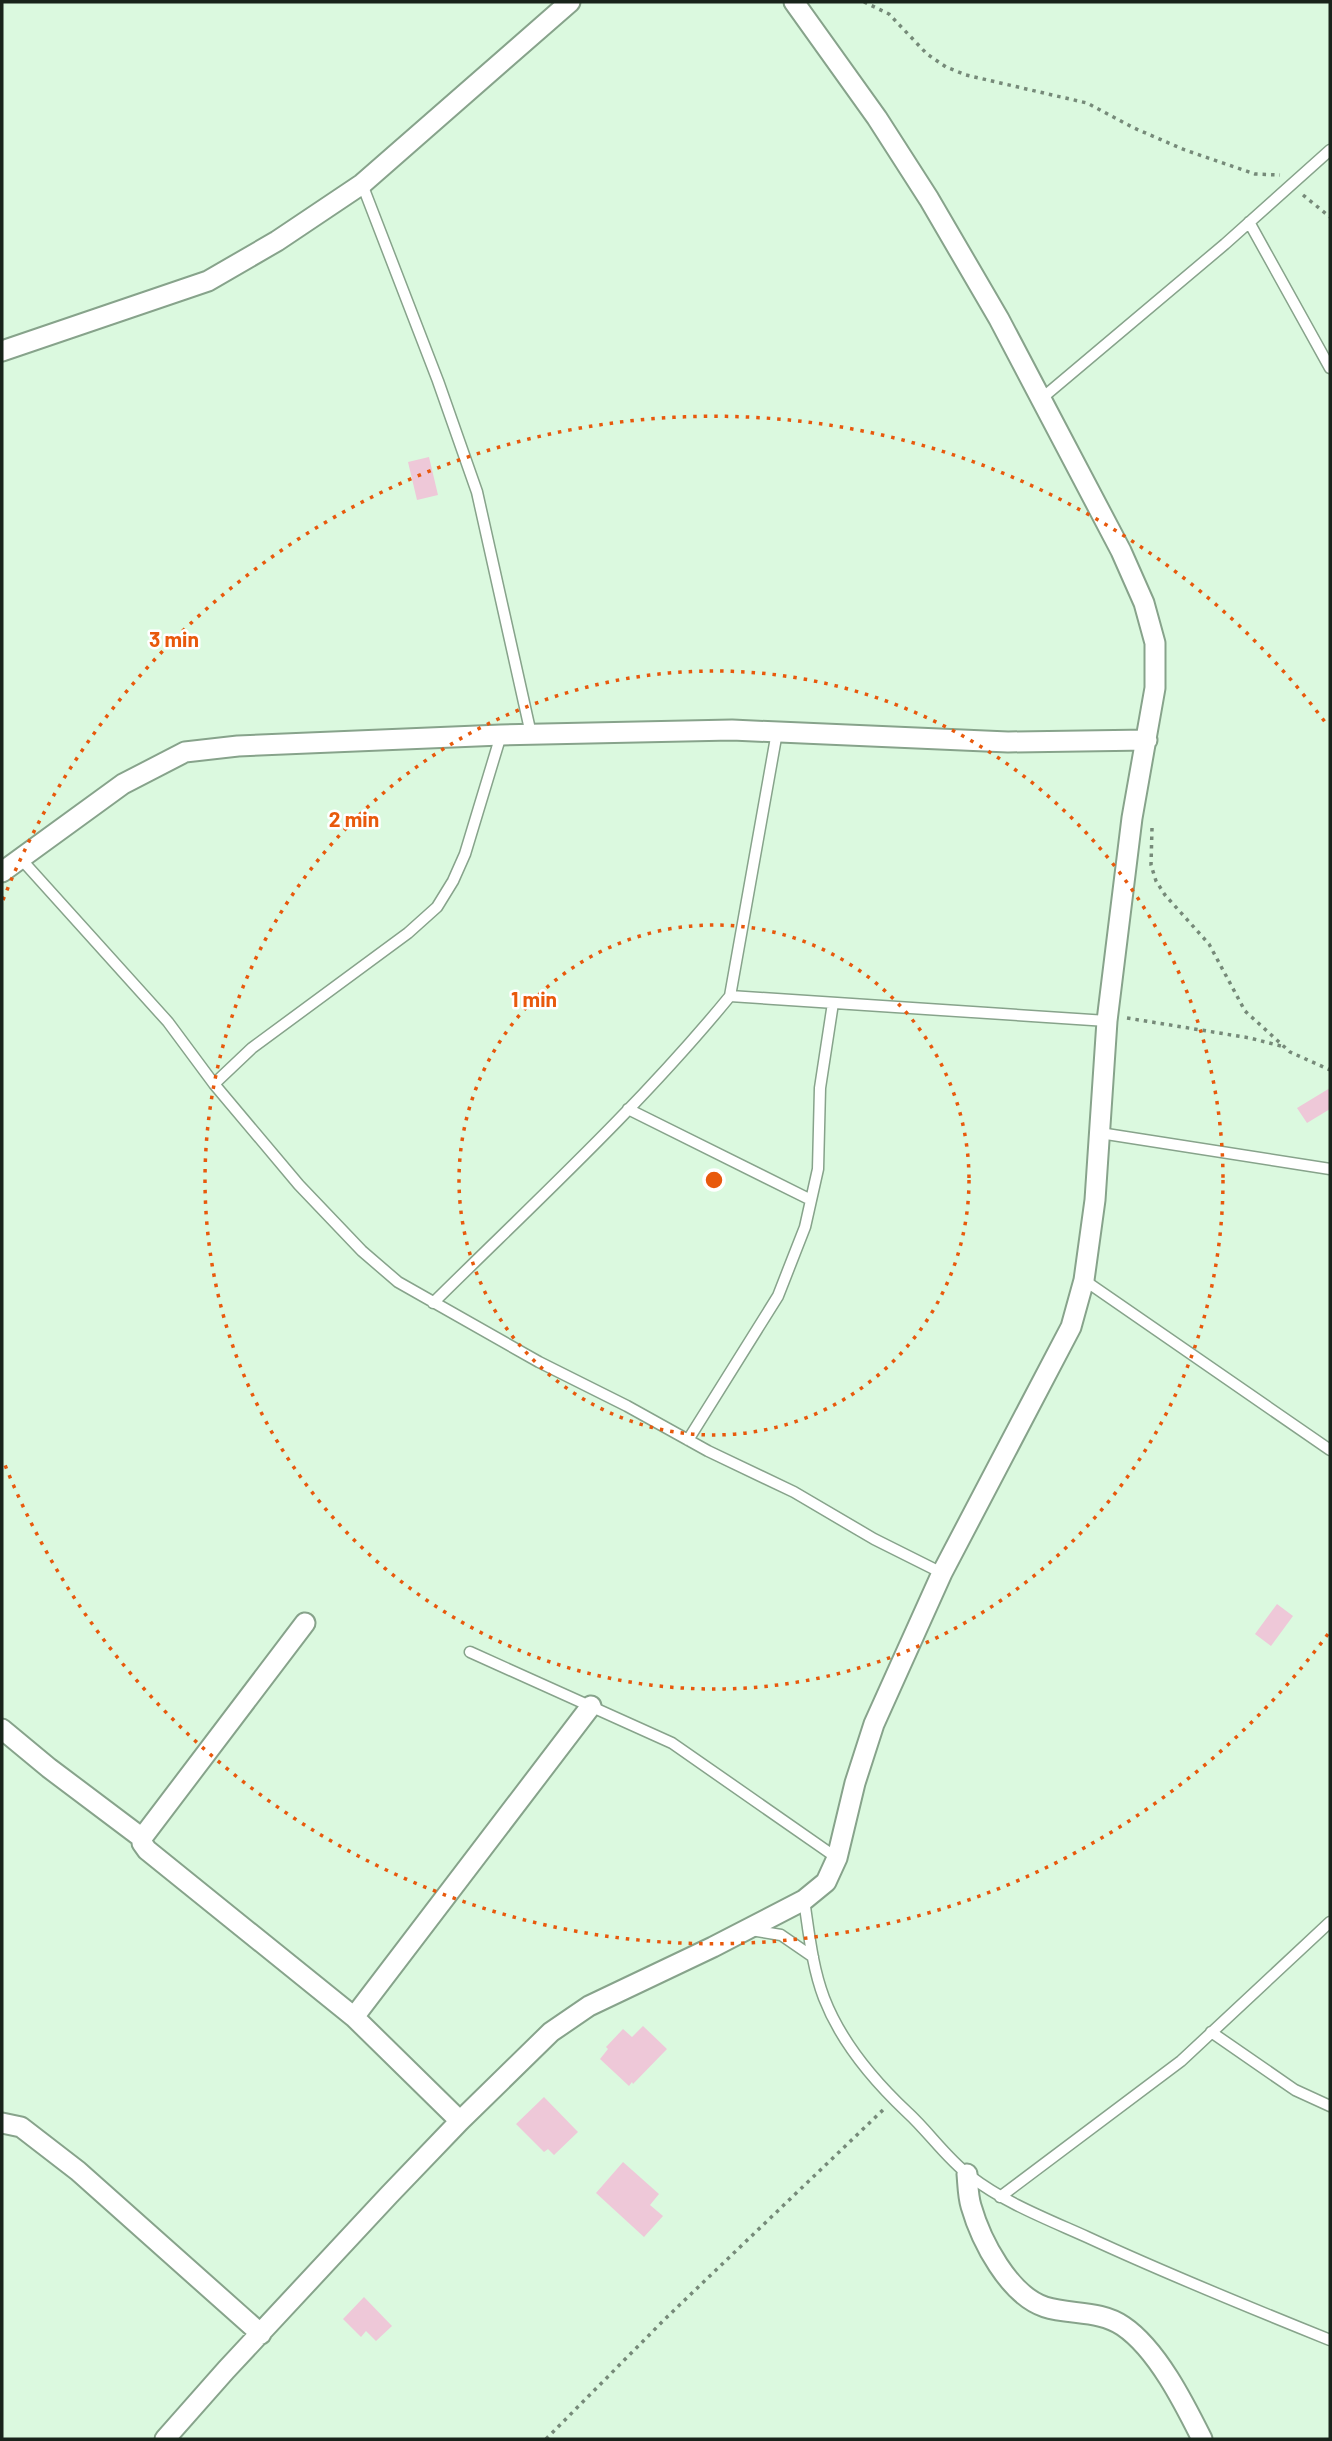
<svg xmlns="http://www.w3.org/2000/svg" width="1332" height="2441" font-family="Barlow,sans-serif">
  <rect width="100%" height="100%" fill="#dbf9df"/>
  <path fill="#eec8d8" d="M429,457l9,38 -21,5 -9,-38z
    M1330,1088v21l-23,14 -10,-15z
    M1277,1604l16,12 -22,30 -16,-12z
    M643,2026l24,23 -34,35 -1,-2 -3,4 -29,-27 8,-10 -2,-2 17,-18 9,8z
    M544,2097l34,35 -24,23 -6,-6 -4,3 -28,-28z
    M623,2162l36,32 -9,11 13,11 -19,21 -48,-44z
    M364,2297l28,29 -16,15 -10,-10 -5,6 -18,-18z"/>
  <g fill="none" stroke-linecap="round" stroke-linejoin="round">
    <defs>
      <path id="service" d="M362,184l76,197 39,111 54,242
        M1249,222l81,146
        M1041,399l184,-155 105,-94
        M21,859l147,163 46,62 85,101 63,66 36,31 141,80 88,44 81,45 86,41 80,47 68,34
        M730,996l377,25
        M214,1084l38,-36 156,-115 29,-26 16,-26 12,-27 36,-119
        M628,1109l183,91
        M1100,1133l230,36
        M1084,1280l246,170
        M433,1303c101,-100 207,-197 297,-307l47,-264
        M688,1440l90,-144 27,-69 13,-58 2,-81 13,-85
        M470,1652l202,91 165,115
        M804,1900c5,33 8,66 20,98 17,44 49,82 83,114 22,20 39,46 63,64 35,27 77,43 117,61 80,37 161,70 243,103
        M751,1930l30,5 32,22
        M1211,2032l84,58 35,16
        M1000,2197l181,-136 149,-139"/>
      <path id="minor" d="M2,351l206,-70 69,-40 85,-57 208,-182
        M2,872l121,-88 62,-32 53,-6 263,-11 231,-5 276,12 139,-2
        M305,1623l-163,215v5l5,7 207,167 106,104
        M2,1729l47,39 93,70
        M354,2017l237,-311
        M2,2123l19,4 57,44 183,163
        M967,2174c1,11 1,22 4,32 10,35 38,89 74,101 25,8 55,3 78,19 34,23 61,77 79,113
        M165,2439l61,-69 163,-175 71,-74 91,-89 38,-26 124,-59 91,-47 22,-18 11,-24 18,-75 19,-59 68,-151 129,-246 13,-47 11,-80 12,-179 25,-203 23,-130v-45l-11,-40 -23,-52 -122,-232 -70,-120 -52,-81 -83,-116"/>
    </defs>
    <use href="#service" stroke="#87a38b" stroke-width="13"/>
    <use href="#minor" stroke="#87a38b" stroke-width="23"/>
    <path stroke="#768a79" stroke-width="3.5" stroke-dasharray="3.5 5" stroke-linecap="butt" d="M864,2l25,12 38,40 19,13 20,8 121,28 47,25 51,22 70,24 25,1
      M1303,195l27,22
      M1152,828l-1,37 5,16 9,14 44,49 36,67 45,41 40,18
      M1127,1018l123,20 31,8
      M546,2439l120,-121 219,-210"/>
    <use href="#service" stroke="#fff" stroke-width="10"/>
    <use href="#minor" stroke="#fff" stroke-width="19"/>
  </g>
  <g fill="none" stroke="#e8590c" stroke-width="3.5" stroke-dasharray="3.5 7">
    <circle cx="714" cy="1180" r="255"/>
    <circle cx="714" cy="1180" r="509"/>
    <path d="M1328 1634A764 764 0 0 1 3 1460M3 900A764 764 0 0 1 1328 726"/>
  </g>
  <circle cx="714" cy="1180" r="10" fill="#e8590c" stroke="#fff" stroke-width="3.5"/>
  <g font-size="21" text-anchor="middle" font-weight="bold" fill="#e8590c" stroke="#fff" stroke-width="5" stroke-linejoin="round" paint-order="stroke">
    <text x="174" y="647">3 min</text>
    <text x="354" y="827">2 min</text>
    <text x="534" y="1007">1 min</text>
  </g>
  <rect width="1332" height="2441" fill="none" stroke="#19241b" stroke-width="7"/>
</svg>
